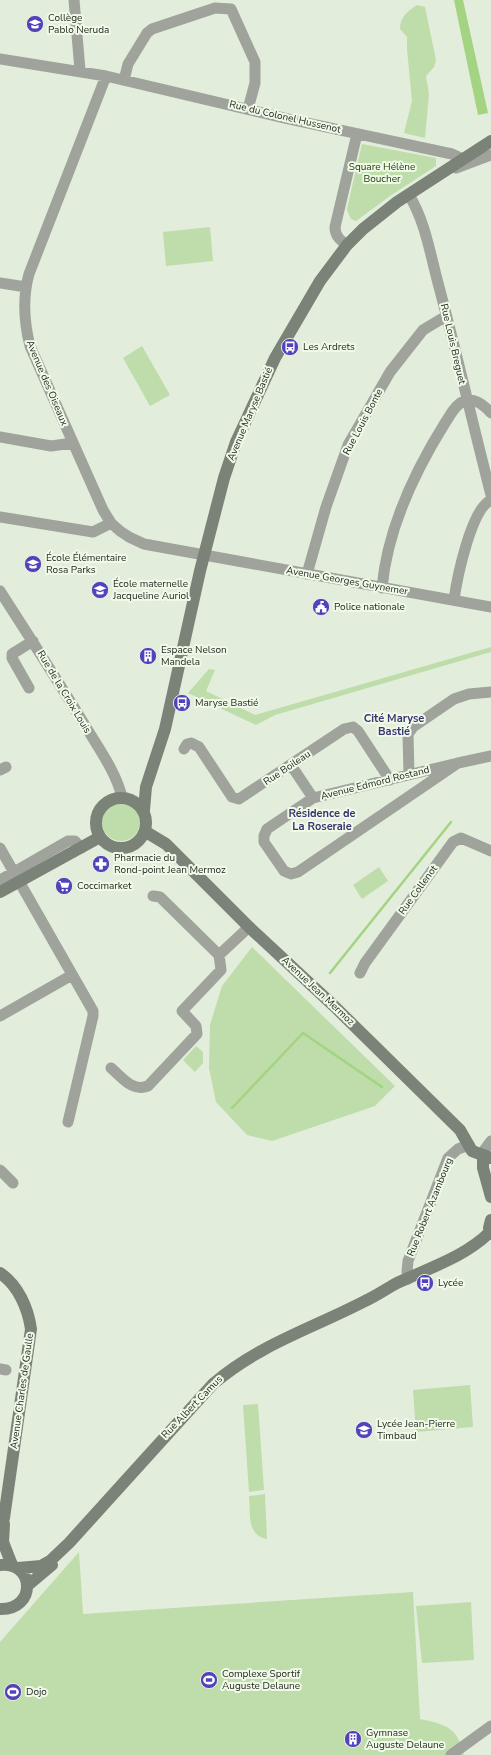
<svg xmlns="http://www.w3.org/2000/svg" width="491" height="1755" font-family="'Nunito Sans',sans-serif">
  <rect width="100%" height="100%" fill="#e2eddc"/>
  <path fill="#beddaa" d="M417,5l8,2 11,53 -2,7 -8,9 3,18 -4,44 -21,-5 8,-32 -5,-52v-12l-7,-8c0,-12 8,-18 17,-24z
    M362,144l74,14v8l-46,30 -34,25 -5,-2 -4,-9 1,-6z
    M210,227l3,34 -47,5 -3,-34z
    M142,346l28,49 -20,11 -27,-48z
    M491,647v5l-216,63 -19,10 -68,-32 21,-24 6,1 -9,21 49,24z
    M102 822a19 19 0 1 1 38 0a19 19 0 1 1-38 0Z
    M379,867l9,14 -26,18 -9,-14z
    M252,947l143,139 -20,20 -103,35 -25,-6 -31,-33 -7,-34 1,-43 12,-39z
    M196,1046l7,6v11l-8,9 -12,-12z
    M470,1385l3,42 -57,5 -3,-42z
    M258,1404l6,86 -15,2 -6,-87z
    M265,1494l2,45c-21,-4 -16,-25 -18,-43z
    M79,1552l4,62 330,-22 7,127c26,6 37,7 44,36h-464v-113z
    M471,1602l3,58 -52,3 -6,-57z"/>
  <path fill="#a4d381" d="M454,0h9l25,113 -10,2z"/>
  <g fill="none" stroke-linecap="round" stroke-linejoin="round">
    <path stroke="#a4d381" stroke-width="2.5" d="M330,973l121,-151
      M232,1108l71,-75 79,54"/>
    <path stroke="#9fa39c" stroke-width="11" d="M74,0l6,70
      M0,59l106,17 178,42 168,36 11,5
      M106,76l-77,198c-7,25 -5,48 1,72l73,164 8,13 9,8 9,6 15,7 347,63
      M124,80l4,-16 19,-31 5,-4 63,-21 16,1 24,53v21l-7,26
      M456,168l35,-13
      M409,195c16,26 21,58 29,88 19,71 35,142 53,212
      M347,245c-7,-5 -12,-9 -12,-18l22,-93
      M0,283l26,4
      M0,437l51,9 22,-3
      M0,517l93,15 18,-9
      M307,574l19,-67 22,-62 42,-73 33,-42 20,-12 4,-1
      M382,588c5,-57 33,-117 63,-165 5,-7 9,-17 17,-21 11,-6 22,3 29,11
      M0,591c29,45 58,90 86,136 13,22 30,45 36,70
      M454,600c3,-22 17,-91 37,-100
      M29,688l-17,-30v-4l21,-13
      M184,749l3,-5 4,-1 8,4 33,50 7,2 105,-70 9,-2 5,4 32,49
      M458,763l-145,35 -46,31 -3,7v6l20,29 7,3 7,-2 160,-109 33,-7
      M291,765l22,33
      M0,770l6,-3
      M409,774l-1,-40 5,-7 41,-28 15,-5 22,-2
      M0,848l93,163v5l-25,106
      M0,880l68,-39h7l6,7
      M219,955l30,-28
      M360,973l5,-10 88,-121 8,-4 30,13
      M0,1016l72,-41
      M111,1068c12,10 21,24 37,18l49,-52 -1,-8 -14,-15 39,-41 -2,-15 -59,-58 -7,-1
      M483,1156l2,-7 6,-8
      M0,1170l13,13
      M408,1279l-1,-8 1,-10 40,-103 10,-9 11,-4
      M0,1369l6,1
      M451,1755l40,-29"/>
    <path stroke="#7b8277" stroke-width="12" d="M96 823a25 25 0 1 1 50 0a25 25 0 1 1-50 0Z
      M144,810l2,-23 19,-58 35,-158 24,-93 12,-36 39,-84 45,-77 27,-36 16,-16 34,-27 94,-61
      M146,832l20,12 83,83 85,79 126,124 12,21 19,7
      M0,892l100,-55
      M483,1156v12l8,29
      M491,1220l-2,8 2,6
      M0,1273c18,12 28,35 31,56l-27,189 -4,13
      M4,1524l-1,18 9,23
      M0,1565c35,-4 37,45 0,44
      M18,1568l23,-2 9,-5 19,-18 144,-159c47,-40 98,-55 152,-83 11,-5 21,-12 32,-18 32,-15 68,-26 93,-51
      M27,1586l25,-21"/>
  </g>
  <defs>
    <symbol id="school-disc" viewBox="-11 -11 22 22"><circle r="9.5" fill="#5343bb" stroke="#f0fae9"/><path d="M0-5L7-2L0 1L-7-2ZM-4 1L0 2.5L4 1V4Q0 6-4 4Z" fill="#fff"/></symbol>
    <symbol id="bus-disc" viewBox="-11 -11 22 22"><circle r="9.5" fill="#5343bb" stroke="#f0fae9"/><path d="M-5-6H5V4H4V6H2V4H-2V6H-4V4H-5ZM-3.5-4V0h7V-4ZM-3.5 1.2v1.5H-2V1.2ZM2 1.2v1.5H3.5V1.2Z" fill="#fff"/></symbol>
    <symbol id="civic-disc" viewBox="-11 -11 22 22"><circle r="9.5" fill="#5343bb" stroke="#f0fae9"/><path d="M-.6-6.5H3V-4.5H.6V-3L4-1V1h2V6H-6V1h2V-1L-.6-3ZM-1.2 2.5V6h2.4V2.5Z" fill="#fff"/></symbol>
    <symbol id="building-disc" viewBox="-11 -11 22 22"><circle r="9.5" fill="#5343bb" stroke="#f0fae9"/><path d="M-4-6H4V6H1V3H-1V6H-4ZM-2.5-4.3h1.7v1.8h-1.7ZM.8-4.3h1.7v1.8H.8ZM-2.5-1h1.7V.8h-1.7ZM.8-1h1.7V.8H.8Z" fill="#fff"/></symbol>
    <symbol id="pharmacy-disc" viewBox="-11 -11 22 22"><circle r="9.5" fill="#5343bb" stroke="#f0fae9"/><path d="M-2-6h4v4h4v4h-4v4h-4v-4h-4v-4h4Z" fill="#fff"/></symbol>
    <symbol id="supermarket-disc" viewBox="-11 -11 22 22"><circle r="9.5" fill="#5343bb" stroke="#f0fae9"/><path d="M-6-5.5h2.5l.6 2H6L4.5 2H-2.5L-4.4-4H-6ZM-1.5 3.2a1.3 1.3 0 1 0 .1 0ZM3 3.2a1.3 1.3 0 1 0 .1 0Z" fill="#fff"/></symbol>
    <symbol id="stadium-disc" viewBox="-11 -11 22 22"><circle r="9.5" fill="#5343bb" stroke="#f0fae9"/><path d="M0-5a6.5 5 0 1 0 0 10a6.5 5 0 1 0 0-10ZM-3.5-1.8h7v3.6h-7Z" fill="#fff"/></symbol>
  </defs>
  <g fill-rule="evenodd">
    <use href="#school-disc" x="25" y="14" width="20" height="20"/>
    <use href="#bus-disc" x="280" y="337" width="20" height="20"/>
    <use href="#school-disc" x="23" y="554" width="20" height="20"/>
    <use href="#school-disc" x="90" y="580" width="20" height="20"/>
    <use href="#civic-disc" x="311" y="597" width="20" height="20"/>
    <use href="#building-disc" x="138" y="646" width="20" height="20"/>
    <use href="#bus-disc" x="172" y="693" width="20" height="20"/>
    <use href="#pharmacy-disc" x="91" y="854" width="20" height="20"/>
    <use href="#supermarket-disc" x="54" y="876" width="20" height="20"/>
    <use href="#bus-disc" x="415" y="1273" width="20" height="20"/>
    <use href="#school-disc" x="354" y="1420" width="20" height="20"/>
    <use href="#stadium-disc" x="199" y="1670" width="20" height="20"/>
    <use href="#stadium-disc" x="3" y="1682" width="20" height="20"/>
    <use href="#building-disc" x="343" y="1729" width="20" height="20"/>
  </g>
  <g text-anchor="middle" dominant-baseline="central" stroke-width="4" stroke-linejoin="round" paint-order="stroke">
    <g font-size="10" fill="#262a24" stroke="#f0fae9" text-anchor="start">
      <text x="48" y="18">Collège<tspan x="48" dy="12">Pablo Neruda</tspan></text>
      <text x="303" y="347">Les Ardrets</text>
      <text x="46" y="558">École Élémentaire<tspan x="46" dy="12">Rosa Parks</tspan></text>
      <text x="113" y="584">École maternelle<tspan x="113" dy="12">Jacqueline Auriol</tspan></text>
      <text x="334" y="607">Police nationale</text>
      <text x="161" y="650">Espace Nelson<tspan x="161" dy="12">Mandela</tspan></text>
      <text x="195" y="703">Maryse Bastié</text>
      <text x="114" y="858">Pharmacie du<tspan x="114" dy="12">Rond-point Jean Mermoz</tspan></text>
      <text x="77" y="886">Coccimarket</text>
      <text x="438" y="1283">Lycée</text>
      <text x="377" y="1424">Lycée Jean-Pierre<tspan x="377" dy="12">Timbaud</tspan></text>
      <text x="222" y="1674">Complexe Sportif<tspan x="222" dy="12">Auguste Delaune</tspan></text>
      <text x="26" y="1692">Dojo</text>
      <text x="366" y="1733">Gymnase<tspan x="366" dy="12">Auguste Delaune</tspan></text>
    </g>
    <g font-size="10" fill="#262a24" stroke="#f0fae9">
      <text transform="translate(285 117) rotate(13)">Rue du Colonel Hussenot</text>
      <text transform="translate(453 344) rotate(77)">Rue Louis Breguet</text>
      <text transform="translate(47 383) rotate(67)">Avenue des Oiseaux</text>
      <text transform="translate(250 414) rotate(-67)">Avenue Maryse Bastié</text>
      <text transform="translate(363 422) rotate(-62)">Rue Louis Bonte</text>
      <text transform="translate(347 581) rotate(10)">Avenue Georges Guynemer</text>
      <text transform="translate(64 692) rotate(59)">Rue de la Croix Louis</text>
      <text transform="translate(287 768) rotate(-34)">Rue Boileau</text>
      <text transform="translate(375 783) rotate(-14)">Avenue Edmord Rostand</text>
      <text transform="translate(418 890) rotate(-54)">Rue Collenot</text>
      <text transform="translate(318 991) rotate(43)">Avenue Jean Mermoz</text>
      <text transform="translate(430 1207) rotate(-68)">Rue Robert Azambourg</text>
      <text transform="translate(22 1391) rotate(-82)">Avenue Charles de Gaulle</text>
      <text transform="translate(192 1407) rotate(-46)">Rue Albert Camus</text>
    </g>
    <g font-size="10" fill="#213e02" stroke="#f0fae9">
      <text x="382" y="167">Square Hélène<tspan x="382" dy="12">Boucher</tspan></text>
    </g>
    <g font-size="11" font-weight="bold" fill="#383570" stroke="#f0fae9">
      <text x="394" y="718">Cité Maryse<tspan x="394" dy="13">Bastié</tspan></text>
      <text x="322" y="813">Résidence de<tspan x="322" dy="13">La Roseraie</tspan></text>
    </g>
  </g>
</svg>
